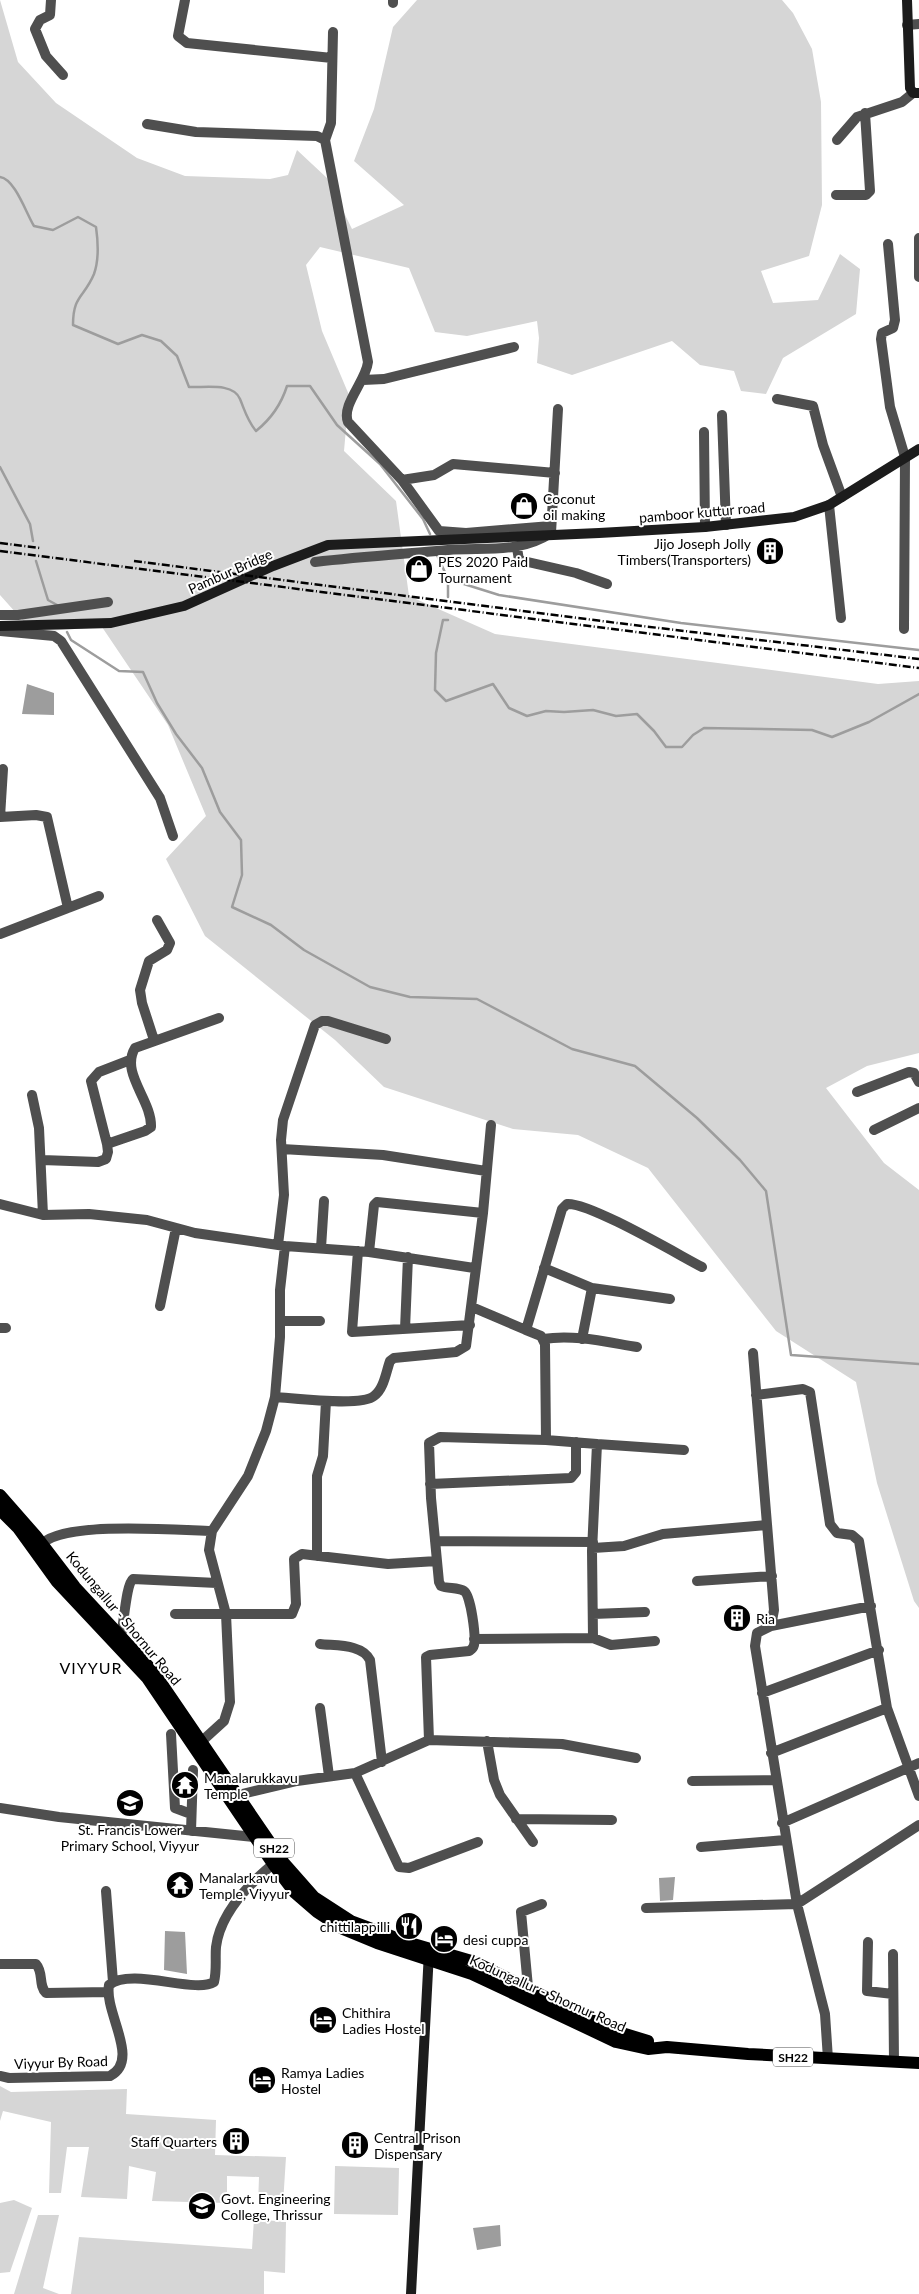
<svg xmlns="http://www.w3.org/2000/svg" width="919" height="2294" font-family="Lato,sans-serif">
  <rect width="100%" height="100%" fill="#fff"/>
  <path fill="#d6d6d6" d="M0,0l18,62 38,41 81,55 48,18 85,3 18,-4 9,-25 30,28 25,51 52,-24 -50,-44 20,-52 19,-82 24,-27h365l11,13 19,36 9,53 1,103 -13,51 -48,15 12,32 45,-3 22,-46 20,15 -4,45 -73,44 -17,36 -25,-3 -7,-20 -34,-6 -28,-24 -100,34 -35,-12 2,-25 -2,-17 -70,15 -32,-4 -26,-64 -89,-21 -14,18 16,66 27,64 -5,56 52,50 13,95 86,38 383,50 41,-3v372l-52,13 -41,22 58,75 35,27v418l-5,-7 -37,-118 -21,-101 -80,-51 -128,-163 -70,-33 -65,-6 -129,-42 -49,-47 -130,-104 -39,-77 40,-43 -38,-91 -66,-98 -69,5 -33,-37z
    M0,2086l11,6 116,-3 -1,25 90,6 -1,35 71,2 -3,47 -25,1 1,-28 -32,-1v27l-75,-2 4,-29 -27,-6 -2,33 -46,-2 8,-50h-22l-6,46h-12l2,-71 -48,-11 -3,10z
    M335,2166l64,2 -1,47 -64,-1z
    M14,2200l18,8 -22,64 -10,1v-70z
    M38,2215h21l-16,73 16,6h-45z
    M254,2219l32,3 -1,51 -21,-2v23h-193l8,-57 173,12z"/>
  <path fill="#9d9d9d" d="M27,684l27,9v22l-32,-1z
    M675,1877l-2,23 -13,1 -1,-23z
    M165,1931l20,1 2,42 -23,-4z
    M500,2225l1,21 -24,4 -4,-22z"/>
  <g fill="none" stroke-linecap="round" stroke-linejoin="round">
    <path stroke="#9d9d9d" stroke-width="2.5" d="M0,177c15,2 26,36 34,49l19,4 25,-13 18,10c2,14 3,33 -2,47 -10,24 -21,21 -21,51l45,19 24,-9 19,6 16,15 12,31c15,1 44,-5 51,12 5,12 7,21 16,32 15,-12 25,-26 31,-45h23l27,39 43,39 43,55 7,15
      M0,467l30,57 3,17
      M437,555l11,24v18
      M36,561l12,39 9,5
      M448,579l51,16 182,28 238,27
      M448,620h-5l-7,33 -1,37 11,11 47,-17 16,24 18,8 19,-5 18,1 29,-2 23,6 21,-2 17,17 12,16h16l11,-12 11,-7 108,2 20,7 37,-15 50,-28
      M67,632l4,8 48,31 24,1 14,31 19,31 26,34 18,44 21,28 1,35 -10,32 39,18 33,25 66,37 40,10 67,2 95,50 63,17 62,52 43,42 26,31 25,164 128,9"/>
    <path stroke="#4f4f4f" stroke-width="10" d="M51,0l-1,15 -10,5 -5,9 11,27 17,19
      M185,0l-7,36 9,7 145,15
      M393,3v-3
      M907,25l12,-1
      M147,124l49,8 121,4 8,4 43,222c-2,19 -27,43 -20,60l54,58 37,51 27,2 85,-7
      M325,140l6,-17 2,-91
      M837,140l20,-23 45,-15 11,-9
      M836,195h30l4,-4 -5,-78
      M919,238v39
      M888,244l7,76 -2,8 -11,5 -1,6 9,68 15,50 -1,172
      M363,380l21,-1 130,-32
      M777,399l36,7 10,39 19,52
      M722,415l4,110
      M704,432l1,95
      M402,480l32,-5 19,-11 102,9
      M829,505l12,113
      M517,548l2,12 57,13 31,11
      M315,562c44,-5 88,-8 133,-12 36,-3 71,4 103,-17l7,-124
      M0,615h18l90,-13
      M0,631l54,5 7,5 99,157 13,38
      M0,817l36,-2 11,2 21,91
      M0,817l3,-48
      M0,934l99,-38
      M154,1040l-12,-37 -2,-13 9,-29 18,-11 3,-7 -13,-23
      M857,1092l52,-20 5,1 5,9
      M32,1095l7,33 4,87
      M874,1130l45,-22
      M107,1144l38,-13 6,-4c1,-27 -31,-54 -16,-79l84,-30
      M282,1149l101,6 103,16
      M42,1160l56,2 8,-3 2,-7 -1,-8 -16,-63 8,-9 31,-12
      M0,1204l43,11 46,-1 58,6 48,13 90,13 84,6 105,16
      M278,1245l6,-50 -3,-55 2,-20 32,-95 7,-4h6l58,18
      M321,1248l3,-47
      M358,1251l-6,81 118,-7
      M369,1252l5,-47 3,-3 106,11
      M544,1268l48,20 78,11
      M160,1306l16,-78
      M472,1307l54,23
      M280,1321h40
      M0,1328h6
      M405,1329l3,-72
      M543,1339c31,-5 63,3 94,8
      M582,1339l10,-51
      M753,1353l21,257 -3,16 -14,7 -2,13 42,258 28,110 3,45
      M756,1395l47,-6 7,3 20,132 7,9 15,2 7,6 28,167 32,88
      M275,1397c19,1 86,10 99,-1 10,-7 12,-24 16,-35l4,-3 62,-6 10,-6 17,-133 8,-88
      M597,1444l87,6
      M430,1484l141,-6 5,-6v-30
      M435,1541l158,1
      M43,1543c24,-22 134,-13 169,-12
      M593,1548l31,-2 39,-12 103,-9
      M317,1556v-80l6,-20 3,-55
      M697,1581l75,-5
      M175,1614h117l4,-10 -2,-45 8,-5 86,10 49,-3
      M593,1614l52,-2
      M771,1626l100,-20
      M121,1635c3,-11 5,-51 12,-56l84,4
      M593,1638l-1,-87 5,-107 -51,-4 -1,-96 -4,-8 -15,-6 36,-121 5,-5c22,-2 110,50 135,63
      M474,1639l119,-1 18,7 44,-4
      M320,1644c17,2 42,0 50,16l12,102
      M762,1693l117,-43
      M320,1708l9,68
      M171,1734l4,74 16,6
      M429,1740l-3,-83 4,-2 39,-4c3,-2 4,-2 5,-6 2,-8 -3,-50 -10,-54 -6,-4 -16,-2 -23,-5l-2,-4 -8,-84 -2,-55 11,-6 106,3
      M202,1741l22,-20 6,-19 -4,-88 -17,-64 3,-19 36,-55 18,-45 9,-34 5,-60v-47l5,-44
      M487,1741l7,39 6,15 33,47
      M771,1753l116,-45
      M355,1773l44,94 10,1 69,-26
      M692,1781l83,-1
      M238,1795l59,-14 58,-8 74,-33 133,4 74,14
      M0,1808l59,9 195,20
      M516,1819l96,1
      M782,1823l137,-60
      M191,1831l2,-61
      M701,1847l84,-7
      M106,1891l7,91
      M646,1908l151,-4 122,-79
      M868,1942l-1,49 26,3
      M893,1954l1,108
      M0,1964h36c8,9 2,21 10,29l62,-1
      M528,1987l-7,-75 21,-8
      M0,2076l9,2 101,-2c31,-16 -6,-63 -1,-91 23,-18 86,9 105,-3 3,-12 1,-24 2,-35 4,-33 33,-63 57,-83"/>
    <path stroke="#1c1c1c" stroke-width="10" d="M907,0l3,88 3,5h6
      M0,626l111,-3 73,-17 89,-40 55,-21 271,-12 106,-6 89,-10 35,-12 90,-56
      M411,2294l18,-342"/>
    <path stroke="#000" stroke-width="12" d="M0,1495l36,41 39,51 78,84 131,192 30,34 37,24 59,22 65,19 137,68 36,11
      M0,1510l18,18 39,54 90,96 126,186 22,29 22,19 26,17 34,14 95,31 144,68 32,7 19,-2 81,7 171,9"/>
    <path stroke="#000" stroke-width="2.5" stroke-dasharray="8 2.5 1 2.5" stroke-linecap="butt" d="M0,543l40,5
      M0,551l919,117
      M134,561l483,62 302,36"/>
  </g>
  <defs>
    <symbol id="shop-disc" viewBox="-11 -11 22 22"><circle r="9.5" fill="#000" stroke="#fff"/><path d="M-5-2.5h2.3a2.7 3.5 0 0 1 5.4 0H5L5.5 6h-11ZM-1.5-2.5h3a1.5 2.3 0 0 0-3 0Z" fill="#fff"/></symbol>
    <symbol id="building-disc" viewBox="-11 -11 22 22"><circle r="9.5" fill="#000" stroke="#fff"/><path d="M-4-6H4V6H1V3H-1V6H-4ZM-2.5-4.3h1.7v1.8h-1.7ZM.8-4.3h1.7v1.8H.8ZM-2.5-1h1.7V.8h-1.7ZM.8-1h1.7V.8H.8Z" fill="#fff"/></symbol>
    <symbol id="temple-disc" viewBox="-11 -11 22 22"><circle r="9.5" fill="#000" stroke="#fff"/><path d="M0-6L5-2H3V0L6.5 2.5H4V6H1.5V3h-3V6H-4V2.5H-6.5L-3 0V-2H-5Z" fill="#fff"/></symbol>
    <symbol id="school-disc" viewBox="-11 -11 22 22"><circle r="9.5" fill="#000" stroke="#fff"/><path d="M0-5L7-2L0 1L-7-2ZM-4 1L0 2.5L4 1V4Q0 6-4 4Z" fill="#fff"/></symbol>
    <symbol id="restaurant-disc" viewBox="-11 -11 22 22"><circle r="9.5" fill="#000" stroke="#fff"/><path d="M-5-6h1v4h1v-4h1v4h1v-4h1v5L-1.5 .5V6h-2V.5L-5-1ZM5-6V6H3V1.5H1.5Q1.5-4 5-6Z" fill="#fff"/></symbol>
    <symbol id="hotel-disc" viewBox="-11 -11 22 22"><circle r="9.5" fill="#000" stroke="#fff"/><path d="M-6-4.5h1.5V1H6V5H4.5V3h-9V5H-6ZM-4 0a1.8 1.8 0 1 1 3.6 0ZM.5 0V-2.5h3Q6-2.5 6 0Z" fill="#fff"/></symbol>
    <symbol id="university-disc" viewBox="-11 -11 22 22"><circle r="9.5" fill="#000" stroke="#fff"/><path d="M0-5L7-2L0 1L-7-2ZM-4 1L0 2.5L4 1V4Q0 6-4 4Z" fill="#fff"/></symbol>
  </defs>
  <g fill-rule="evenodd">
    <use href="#shop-disc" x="508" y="490" width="32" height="32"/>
    <use href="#building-disc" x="754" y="535" width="32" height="32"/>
    <use href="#shop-disc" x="403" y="553" width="32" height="32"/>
    <use href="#building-disc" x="721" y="1602" width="32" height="32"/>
    <use href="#temple-disc" x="169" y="1769" width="32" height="32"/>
    <use href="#school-disc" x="114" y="1787" width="32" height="32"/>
    <use href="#temple-disc" x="164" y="1869" width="32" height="32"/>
    <use href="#restaurant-disc" x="393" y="1910" width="32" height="32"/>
    <use href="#hotel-disc" x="428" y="1923" width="32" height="32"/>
    <use href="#hotel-disc" x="307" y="2004" width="32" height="32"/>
    <use href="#hotel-disc" x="246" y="2064" width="32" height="32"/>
    <use href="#building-disc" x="220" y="2125" width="32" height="32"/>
    <use href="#building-disc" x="339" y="2129" width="32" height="32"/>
    <use href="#university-disc" x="186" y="2190" width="32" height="32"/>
  </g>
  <g text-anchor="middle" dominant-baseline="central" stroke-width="4" stroke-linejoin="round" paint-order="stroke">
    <g fill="#fff" stroke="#4c4c4c" stroke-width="1">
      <rect x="254" y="1838.5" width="40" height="19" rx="4"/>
      <rect x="773" y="2047.5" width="40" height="19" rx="4"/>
    </g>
    <g font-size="12" font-weight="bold" fill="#000">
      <text x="274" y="1848">SH22</text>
      <text x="793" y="2057">SH22</text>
    </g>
    <g font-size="14" fill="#000" stroke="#fff" text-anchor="start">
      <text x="543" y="498">Coconut<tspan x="543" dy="16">oil making</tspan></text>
      <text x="751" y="543" text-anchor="end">Jijo Joseph Jolly<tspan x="751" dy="16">Timbers(Transporters)</tspan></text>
      <text x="438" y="561">PES 2020 Paid<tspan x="438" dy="16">Tournament</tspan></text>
      <text x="756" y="1618">Ria</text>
      <text x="204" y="1777">Manalarukkavu<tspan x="204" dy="16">Temple</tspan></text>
      <text x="130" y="1829" text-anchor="middle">St. Francis Lower<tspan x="130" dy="16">Primary School, Viyyur</tspan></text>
      <text x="199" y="1877">Manalarkavu<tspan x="199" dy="16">Temple, Viyyur</tspan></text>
      <text x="390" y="1926" text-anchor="end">chittilappilli</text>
      <text x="463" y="1939">desi cuppa</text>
      <text x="342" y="2012">Chithira<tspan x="342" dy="16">Ladies Hostel</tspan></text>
      <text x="281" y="2072">Ramya Ladies<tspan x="281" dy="16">Hostel</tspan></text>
      <text x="374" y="2137">Central Prison<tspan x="374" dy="16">Dispensary</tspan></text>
      <text x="217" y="2141" text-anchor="end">Staff Quarters</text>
      <text x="221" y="2198">Govt. Engineering<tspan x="221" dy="16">College, Thrissur</tspan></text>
    </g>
    <g font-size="14" fill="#000" stroke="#fff">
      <text transform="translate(702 512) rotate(-5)">pamboor kuttur road</text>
      <text transform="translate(230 571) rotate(-24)">Pambur Bridge</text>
      <text transform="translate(124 1618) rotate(50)">Kodungallur - Shornur Road</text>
      <text transform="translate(548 1993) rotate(24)">Kodungallur - Shornur Road</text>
      <text transform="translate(61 2062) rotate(-2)">Viyyur By Road</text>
    </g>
    <g font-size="16" letter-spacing="1" fill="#000" stroke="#fff">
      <text x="91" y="1667">VIYYUR</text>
    </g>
  </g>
</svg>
